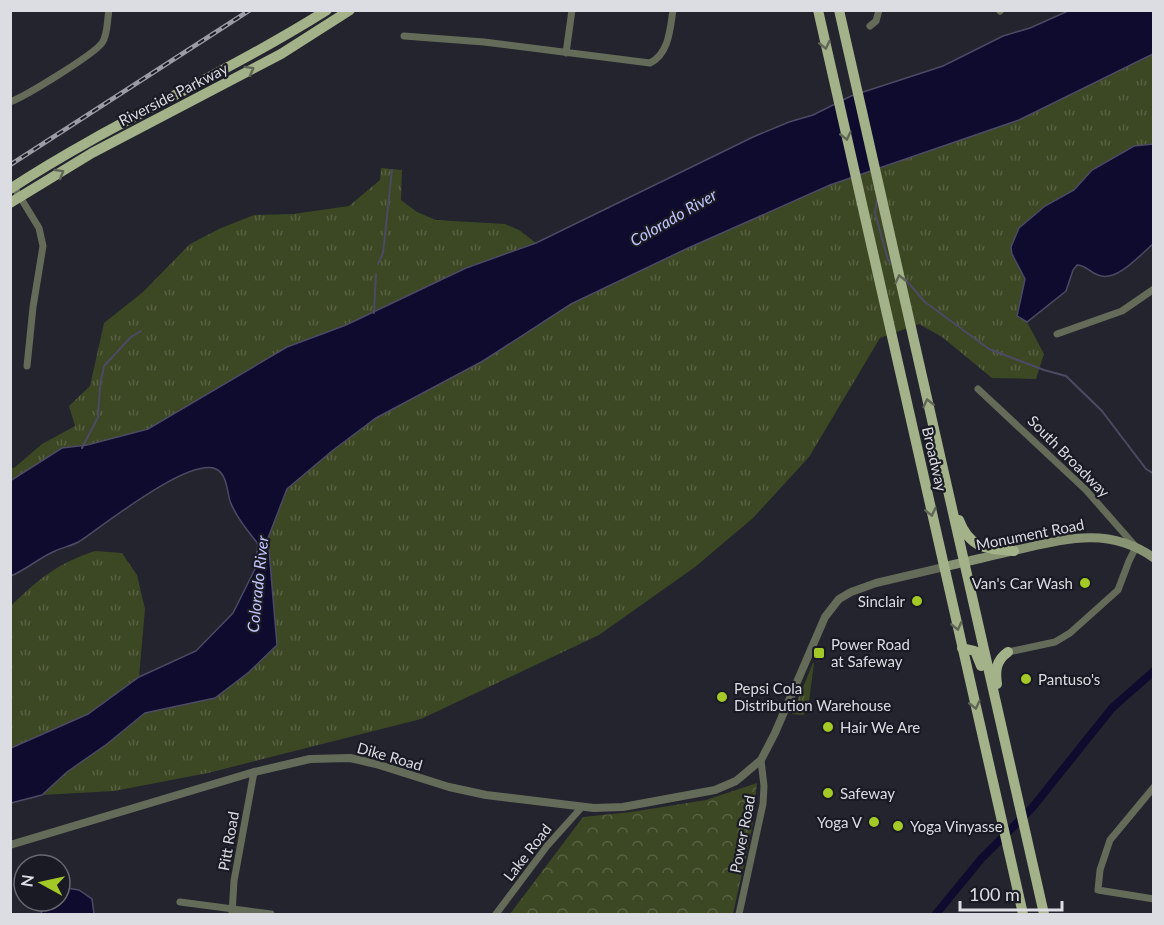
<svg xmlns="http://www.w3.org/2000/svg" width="1164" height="925" font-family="Lato,sans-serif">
  <defs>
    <pattern id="grass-tufts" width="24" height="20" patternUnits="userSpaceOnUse" patternTransform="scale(1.5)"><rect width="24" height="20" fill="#3c4723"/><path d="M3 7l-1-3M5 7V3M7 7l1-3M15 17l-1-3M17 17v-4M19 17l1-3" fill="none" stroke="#586143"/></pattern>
    <pattern id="park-crowns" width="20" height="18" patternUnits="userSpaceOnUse" patternTransform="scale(1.5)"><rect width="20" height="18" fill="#3c4723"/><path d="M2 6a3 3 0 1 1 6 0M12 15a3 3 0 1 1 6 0" fill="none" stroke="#586143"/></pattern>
  </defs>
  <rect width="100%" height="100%" fill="#23242e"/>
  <path fill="url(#grass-tufts)" d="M1153,54v90l-19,2 -42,24 -18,20 -29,16 -33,48 13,25 -8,37 10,6 17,32 -8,25 -44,-1 -50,-41 -23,-13 -39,14 -71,119 -56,61 -58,49 -96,68 -178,84 -213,54 -94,18 -72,4 25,-23 40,-28 38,-31 70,-15 62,-53 -9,-107 19,-49 45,-38 44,-33 107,-57 88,-57 115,-55 144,-64 189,-65z
    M381,168l21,2 -1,30 16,12 19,8 69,4 14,6 17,13 -70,25 -120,57 -59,22 -139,82 -61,16 -25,3 -51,33 -1,-14 4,1 28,-24 33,-18 -6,-20 21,-20 14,-63 39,-31 47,-48 31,-16 33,-13 39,-1 56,-8 31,-26z
    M95,551l27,2 15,22 8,34 -6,68 -51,37 -77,34v-142c27,-27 47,-43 84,-55z
    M813,663h1l-6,46 -5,6 -11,-1z"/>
  <path fill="url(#park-crowns)" d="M757,783l-5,45 -19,86h-223l73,-97 48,-5 75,-12z"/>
  <path fill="#0e0b2e" stroke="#4c4a64" stroke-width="1.5" d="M1068,11h85v43l-134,66 -189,65 -144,64 -115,55 -88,57 -107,57 -44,33 -45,38 -19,49 9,107 -28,27 -34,26 -70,15 -38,31 -40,28 -25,23 -31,8v-55l77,-34 51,-37 57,-26 37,-38 22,-44 3,-25c-10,-13 -22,-27 -28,-43 -3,-10 -3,-27 -14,-32 -27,-12 -112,56 -136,72 -8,5 -17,6 -25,10 -16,7 -28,18 -44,25l-1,-95 52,-33 25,-3 61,-16 139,-82 59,-22 120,-57 70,-25 217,-106 36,-15 24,-7 38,-19 92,-30 60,-30 27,-8z
    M1153,144v100c-13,11 -37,39 -55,31 -9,-3 -12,-10 -21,-10l-4,5 -7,21 -39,31 -10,-6 8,-37 -13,-25 -1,-7 8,-19 26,-22 29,-16 18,-20 42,-24z
    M60,887l19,3 13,9 2,15h-53l3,-13h16z"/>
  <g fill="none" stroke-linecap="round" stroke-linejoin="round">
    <path stroke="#4c4a64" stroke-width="2" d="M877,200l-2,13 13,47 5,5
      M378,264l5,-11 9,-83
      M905,279l20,23 64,47 55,21 22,6 36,35 44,58 8,5
      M374,313l2,-39
      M82,448l16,-31 2,-31 4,-20 27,-29 10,-6"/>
    <path stroke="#0e0b2e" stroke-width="8" d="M936,914l45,-55 51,-51 80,-100 42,-37"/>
    <path stroke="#646b58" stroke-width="7" d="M1000,11l1,-1
      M870,26l6,-5 3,-11
      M404,36l80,6 166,21c19,-9 20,-34 23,-53
      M566,53l6,-43
      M10,102c16,-6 83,-47 92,-59 6,-8 5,-23 7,-33
      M14,187l25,41 4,18 -10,61 -6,59
      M1057,334l65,-23 32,-22
      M978,389l108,101 50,57 -7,14 -11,29 -48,43 -15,9 -47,10
      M1154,787l-44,53 -10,30 -2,20 56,9
      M180,902l91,12
      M232,914l2,-33 20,-109
      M496,914l51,-68 34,-38
      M739,914l24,-110 1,-18 -3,-26"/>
    <path stroke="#646b58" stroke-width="8" d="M10,845l244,-73 56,-13 40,-1 26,6 73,23 37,8 108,13 29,-1 92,-17 21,-9 25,-21 14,-27 50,-116 14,-18 12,-7 25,-9 68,-16"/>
    <path stroke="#889374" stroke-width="9" d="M944,567c24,-6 48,-11 72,-17 49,-11 93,-24 138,8"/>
    <path stroke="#a4b289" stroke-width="10" d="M818,10l205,904
      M839,10l205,904
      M10,189c102,-67 214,-114 317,-179
      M10,203l82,-50 189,-99 69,-44
      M959,520c11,29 28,29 55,31
      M962,648l13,3 6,15
      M997,684c-2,-13 -1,-24 11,-32"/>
    <defs>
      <path id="rail" d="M10,165l240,-155"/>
    </defs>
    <use href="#rail" stroke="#9b9ba3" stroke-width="4.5"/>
    <use href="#rail" stroke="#1a1a24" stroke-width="2" stroke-dasharray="7" stroke-linecap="butt"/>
  </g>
  <defs><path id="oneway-chevron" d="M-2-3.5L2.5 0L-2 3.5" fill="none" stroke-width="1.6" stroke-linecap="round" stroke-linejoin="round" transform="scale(1.5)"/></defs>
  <g stroke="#5f6656">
    <use href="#oneway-chevron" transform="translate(825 45) rotate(77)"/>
    <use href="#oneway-chevron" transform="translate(250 70) rotate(-29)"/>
    <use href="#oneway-chevron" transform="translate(846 136) rotate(77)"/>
    <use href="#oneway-chevron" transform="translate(60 173) rotate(-31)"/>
    <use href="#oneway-chevron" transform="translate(900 279) rotate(-103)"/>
    <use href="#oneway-chevron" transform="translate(928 403) rotate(-103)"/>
    <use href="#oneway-chevron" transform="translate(931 512) rotate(77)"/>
    <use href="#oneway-chevron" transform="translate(957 626) rotate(77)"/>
    <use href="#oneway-chevron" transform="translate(975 705) rotate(77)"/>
  </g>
  <g fill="#a3c927" stroke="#1a1a24" stroke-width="2">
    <circle cx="1085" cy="583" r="6"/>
    <circle cx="917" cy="601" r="6"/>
    <rect x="813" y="647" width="12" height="12" rx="3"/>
    <circle cx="1026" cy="679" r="6"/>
    <circle cx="722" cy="697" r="6"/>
    <circle cx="828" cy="727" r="6"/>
    <circle cx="828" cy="793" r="6"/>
    <circle cx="874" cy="822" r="6"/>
    <circle cx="898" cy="826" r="6"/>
  </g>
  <g text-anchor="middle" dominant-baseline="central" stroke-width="4.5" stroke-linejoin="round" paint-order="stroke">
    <g font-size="15" fill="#dcdce3" stroke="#1a1a24">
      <text transform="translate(173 94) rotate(-27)">Riverside Parkway</text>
      <text transform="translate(1069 456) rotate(45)">South Broadway</text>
      <text transform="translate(935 459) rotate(77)">Broadway</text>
      <text transform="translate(1030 534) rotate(-11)">Monument Road</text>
      <text transform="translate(390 756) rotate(16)">Dike Road</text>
      <text transform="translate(742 834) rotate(-79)">Power Road</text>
      <text transform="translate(228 841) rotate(-80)">Pitt Road</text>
      <text transform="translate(527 852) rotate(-52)">Lake Road</text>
    </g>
    <g font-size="15" fill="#dcdce3" stroke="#1a1a24" text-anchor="start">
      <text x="1073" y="583" text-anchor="end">Van's Car Wash</text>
      <text x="905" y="601" text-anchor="end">Sinclair</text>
      <text x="831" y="644">Power Road<tspan x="831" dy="17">at Safeway</tspan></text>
      <text x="1038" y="679">Pantuso's</text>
      <text x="734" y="688">Pepsi Cola<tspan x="734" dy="17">Distribution Warehouse</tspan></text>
      <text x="840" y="727">Hair We Are</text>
      <text x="840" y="793">Safeway</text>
      <text x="862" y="822" text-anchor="end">Yoga V</text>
      <text x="910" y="826">Yoga Vinyasse</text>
    </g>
    <g font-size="16" font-style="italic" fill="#c2c6fe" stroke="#1a1a24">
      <text transform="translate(673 217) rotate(-30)">Colorado River</text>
      <text transform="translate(257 584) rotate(-84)">Colorado River</text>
    </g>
  </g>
  <rect width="1164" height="925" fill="none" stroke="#dcdce3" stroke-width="24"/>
  <g transform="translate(42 883) rotate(278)"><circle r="28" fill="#1a1a24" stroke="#686870" stroke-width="1.5"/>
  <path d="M0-4.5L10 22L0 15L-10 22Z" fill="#a3c927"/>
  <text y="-9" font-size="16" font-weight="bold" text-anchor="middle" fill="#dcdce3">N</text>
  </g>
  <path d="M960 901v9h102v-9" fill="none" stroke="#dcdce3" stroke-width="3"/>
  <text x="969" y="901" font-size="18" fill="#dcdce3" stroke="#1a1a24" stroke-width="4.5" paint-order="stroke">100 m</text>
</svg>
